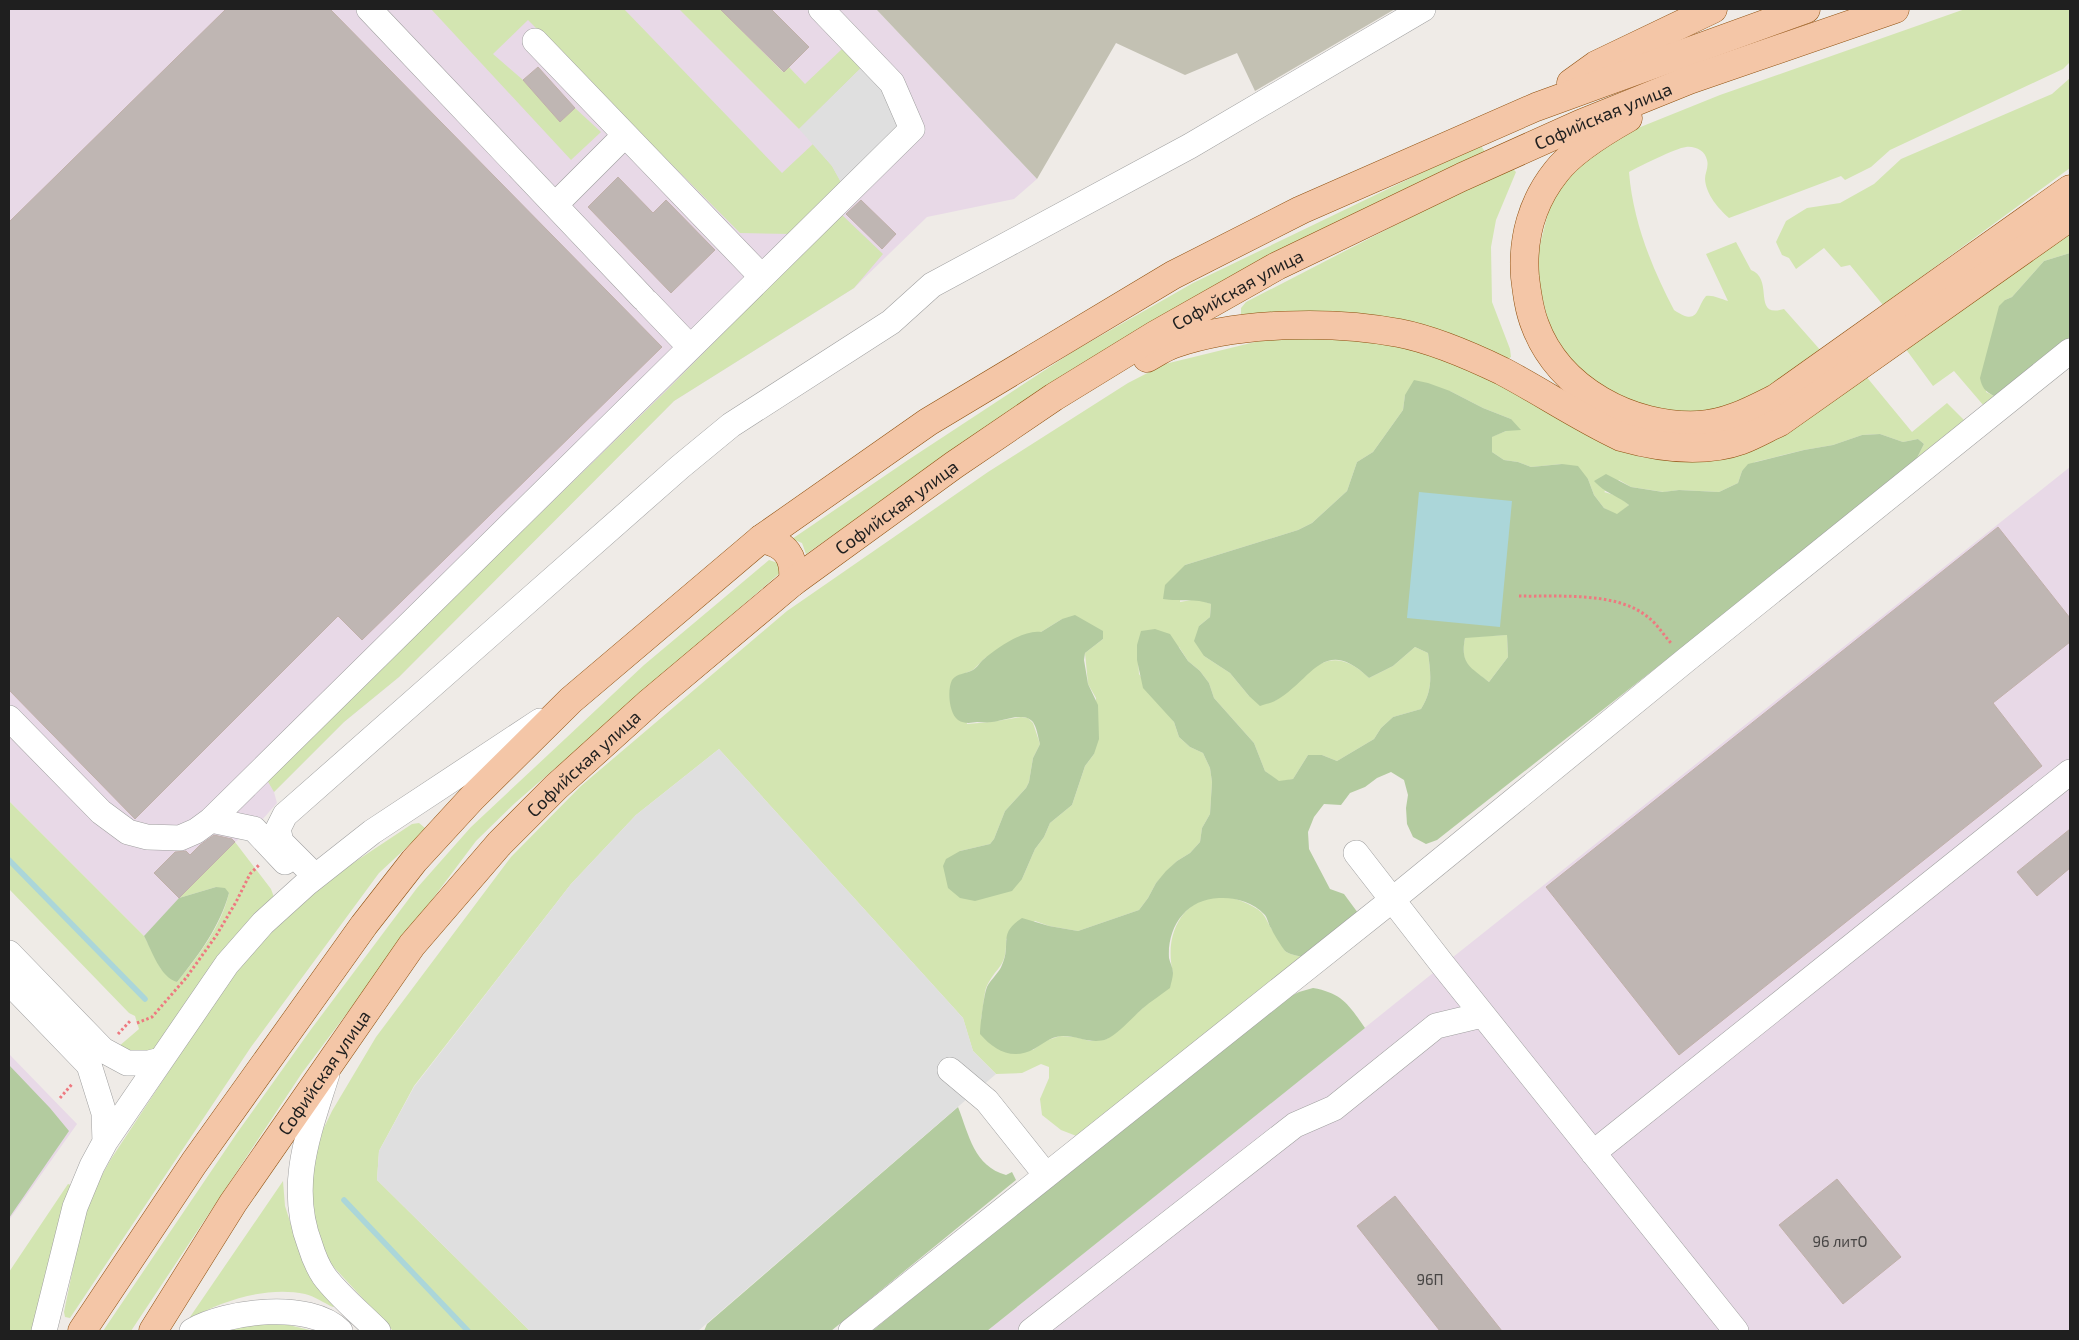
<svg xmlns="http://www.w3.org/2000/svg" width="2079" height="1340" font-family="'Exo 2',sans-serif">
  <rect width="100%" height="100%" fill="#efebe7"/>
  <path fill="#e8d9e7" d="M9,9h867l161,170 -23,20 -87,18 -73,71 -180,113 -275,276 -55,45 -70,70 3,11 -23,26 -19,13 -91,94 -135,-135z
    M2070,467v864h-1083l456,-366z
    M9,1054l68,70 -68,96z"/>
  <path fill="#c3c1b3" d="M876,9h519l-140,82 -18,-38 -52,22 -69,-32 -79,136z"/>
  <path fill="#d3e5b1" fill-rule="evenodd" d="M431,9h193l158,164 31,-29 19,22 10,18 -50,50 -52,-1 -212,-213 -35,34 30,26 37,41 15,-13 26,24 -30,28z
    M679,9h41l63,63 6,-5 16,17 37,-35 19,19 -62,61z
    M1965,9h105v53l-7,7 -173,81 -19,17 -26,13 -4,-4 -112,42c-10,-9 -23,-23 -24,-39 0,-6 4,-12 2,-19 -2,-9 -11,-14 -21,-13 -10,1 -46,19 -57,25 4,49 22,94 45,138 25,17 22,-2 32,-14 8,-1 14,3 22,5l-22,-47 30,-12 15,28c24,9 0,49 33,39l38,43 -50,35 -51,24 -31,3 -62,-11 -42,-27 -22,-26 -15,-26 -7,-28 -6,-35 13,-52 11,-21 18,-22 21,-19 39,-19 82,-33z
    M2070,78v90l-187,137 -33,-40 -9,2 -17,-19 -28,21 -7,-11 -7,-3 -6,-13 10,-21 21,-13 33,-5 34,-19 27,-25 151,-65z
    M1481,146l5,7 -273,135 -144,83 -263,183 -4,-11 -10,-4 116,-79 166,-109 119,-68 226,-109z
    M1510,166l6,6 -20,48 -5,27 1,55 18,47 1,8 -6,4 -94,-40 -34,-3 -129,-1 -7,-2v-7l5,-6z
    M841,214l42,40 -29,34 -180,113 -275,276 -55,45 -70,70 -7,-12 399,-389z
    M2070,229v24l-26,8 -32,36 -7,3 -19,92 8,4 -10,10 -30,-35 -21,15 -28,-38z
    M1299,335l110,10 56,22 146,77 29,13 29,3 196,-85 47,57 35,-29 20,20 -54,43 11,-22 -6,-5 -15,3 -23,-8 -18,1 -29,10 -29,5 -49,12 -13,9 -4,12 -19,9 -40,-2 -15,2 -33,-5 -12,-7 -15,12 14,4 11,9 -12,10 -13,-7 -10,-13 -6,-16 -26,-15 -31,3 -13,-5 -14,-2 -12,-8 -1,-15 15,-6 5,-12 -28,-11 -33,-17 -45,4 -2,15 -30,42 -16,10 -10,29 -35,32 -14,7 -113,35 -5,37 17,-3 14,5 -1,13 -11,9 5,30 26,17 19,23 26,5c34,-26 52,-63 94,-23l24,-12 22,-19 13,6c3,22 5,37 -7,56l-28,8 -12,11 -7,11 -37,22 -15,-6h-14l-15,24 -14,3 -14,-11 -11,-28 -40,-45 -5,-15 -9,-12 -12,-10 -9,-14 -42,-2 2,29 35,48 5,15 11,10 13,6 7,15 2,14 -2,32 -8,14 -2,14 -10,11 -13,8 -21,22 -8,15 -9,12 -61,21 -29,-5 -14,-5 -29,18c1,30 -10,26 -20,49 -2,7 -3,22 -5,31l52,31 12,-9 15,-5 15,1 15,4 17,-2 36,-31 30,-35c-13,-53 28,-96 79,-67 13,7 12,10 19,22 2,4 6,8 9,12 2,3 3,8 5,11 3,3 13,5 18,6l-224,180 -18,-7 -19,-15 -2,-16 9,-21v-11l-8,-3 -19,9 -26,1 -23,-23 -10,-33 -244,-269 -83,66 -65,69 -157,202 -35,65 -2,29 153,151h-137l-63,-68 -15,-33 -6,-35 10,-57 13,-27 44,-74 135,-180 70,-71 206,-175 201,-139 140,-89 37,-19 90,-22zM1062,619l41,20 -18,14 3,31 8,14 -2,56 -9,12 -13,39 -22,18 -6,14 -9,12 -13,30 -62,-28 30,-7 4,-5 11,-28 21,-23 3,-6 4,-24 7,-14 -7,-21 -5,-5 -7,-1 -30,5 -24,2 -9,-48 15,-6 12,-12 56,-26z
    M769,560l9,3 3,9 -266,231 -39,38 -174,232 -171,258h-28l134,-198 75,-105 105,-140 54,-61 173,-162z
    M1507,635l1,22 -19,25c-20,-15 -29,-17 -24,-45z
    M9,801l135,135 17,33 16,13c22,-27 44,-55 52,-89l-13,-6 -37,11 56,-56 36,47 4,11 -120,153 -11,4 -26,-10 21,-18 -4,-13 -6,-3 -120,-124z
    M419,823l6,5 -4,6 -42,39 -128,174 -181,271 -5,-1 -1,-5 18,-88 10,-31 19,-34 126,-191 40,-44 43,-39 92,-61z
    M283,1181l2,25 10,31 42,68 -4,2c-9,-4 -19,-11 -28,-13 -37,-8 -82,6 -113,24l-2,-1z
    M68,1184l6,2 -40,145h-25v-59z
    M263,1319l51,12h-97z"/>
  <path fill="#b3cb9f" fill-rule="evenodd" d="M2070,253v84l-76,59c-9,-5 -12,-8 -14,-18l19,-72 6,-6 7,-3 32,-36z
    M1414,380l14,3 22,8 33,17 28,11 10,11 -15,1 -14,6v15l12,8 14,2 13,5 31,-3 16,2 10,13 6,16 10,13 13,6 12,-9c-14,-11 -23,-11 -35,-24l12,-7 25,13 32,5 16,-2 40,2 19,-9 4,-12 6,-7 56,-14 29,-5 29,-10 18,-1 23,8 15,-3 6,5 -11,22 -476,374 -11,4 -13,-7 -6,-13 -1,-16 2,-13 -4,-15 -13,-8 -14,6 -12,9 -15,6 -9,12 -17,-1 -10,13 -6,15 1,17 21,40 14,5 14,19 -55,44c-5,-1 -15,-3 -18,-6 -3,-4 -12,-18 -14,-23 -3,-4 -3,-10 -7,-14 -11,-12 -29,-17 -45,-16 -32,1 -52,28 -50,60 1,5 4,10 4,15 0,4 -2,10 -3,15 -9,7 -19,13 -28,21 -9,8 -24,25 -35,30 -16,6 -30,-4 -46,-3 -11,1 -18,8 -27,13 -22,12 -40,1 -54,-15 0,-9 4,-40 7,-47 4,-8 12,-14 15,-22 10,-22 -5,-31 20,-47l27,8 29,5 61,-21 9,-12 8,-15 10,-12 11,-10 13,-8 10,-11 2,-14 8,-14 2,-32 -2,-14 -7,-15 -13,-6 -11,-10 -5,-15 -31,-34 -6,-28v-15l4,-14 14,-2 15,5 18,27 12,10 9,12 5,15 40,45 11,28 14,10 14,-2 15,-24h14l15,6 37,-22 7,-11 12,-11 28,-8c12,-19 10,-34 7,-56l-13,-6 -22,19 -24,12c-46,-44 -57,3 -94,23 -4,2 -10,3 -15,5l-11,-10 -19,-23 -26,-17 -10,-15 5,-15 11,-9 1,-13c-16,-6 -31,-2 -48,-5l2,-14 20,-20 113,-35 14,-7 35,-32 10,-29 16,-10 30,-42 2,-15zM1507,635l1,22 -19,25c-19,-15 -29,-18 -24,-44z
    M1075,615l28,16v8l-18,14 -1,7 4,24 10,21 1,34 -5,15 -9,12 -13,39 -22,18 -6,14 -9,12 -13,30 -10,12 -37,10 -15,-3 -12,-10 -5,-22 3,-7 14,-8 30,-7 4,-5 11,-28 21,-23 3,-6 4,-24 7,-14c-2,-7 -3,-16 -7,-22 -9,-11 -29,-1 -41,0 -5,1 -10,0 -15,0 -6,1 -13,2 -19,-2 -9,-6 -11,-30 -6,-40 5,-7 14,-6 21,-10 4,-2 7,-8 11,-11 13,-11 40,-30 57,-27l21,-13z
    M216,887l9,1 4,5c-9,33 -30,62 -52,89 -17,-5 -25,-31 -33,-46l35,-38z
    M1313,988c29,5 36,17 52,40l-378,303h-115l405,-328 22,-11z
    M9,1065l41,43 19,23 -60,87z
    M958,1107c11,28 16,59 48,68l6,-3 4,8 -185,151h-127l3,-7z"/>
  <path fill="#dfdfdf" d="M861,68l24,25 19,35 -62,56 -10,-18 -33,-37z
    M719,749l244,269 10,33 23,23 -298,257h-168l-153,-151 2,-29 35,-64 157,-203 65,-69z"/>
  <path fill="#abd6d9" d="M1419,492l93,9 -12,126 -93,-9z"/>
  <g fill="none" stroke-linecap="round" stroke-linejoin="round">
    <path stroke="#abd6d9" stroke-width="5.5" d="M9,860l136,139
      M344,1200l124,131"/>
  </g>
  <path fill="#bfb6b3" stroke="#c0b0aa" d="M226,9h104l332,338 -300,293 -24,-24 -203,203 -126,-129v-468z
    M720,9h51l38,38 -25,25z
    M538,67l37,41 -15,14 -37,-42z
    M618,177l35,36 13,-13 49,50 -44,43 -83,-86z
    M861,200l35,34 -14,15 -36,-35z
    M1998,527l72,91v24l-77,61 49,63 -363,289 -133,-168z
    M2070,829v39l-33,28 -20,-24z
    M214,835l18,4 3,3 -56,56 -25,-25 21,-21 11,-1 4,4 10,-10z
    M1837,1179l64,78 -58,47 -64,-79z
    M1395,1196l107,135h-62l-83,-105z"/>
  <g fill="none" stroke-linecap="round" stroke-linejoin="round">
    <defs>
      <path id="minor" d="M369,9l274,289
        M535,41l227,236
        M555,205l70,-70
        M647,302l43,45
        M9,718l92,94 27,20 19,5 33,1 16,-7 15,-11 701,-691 -20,-46 -71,-74
        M211,820l43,9 31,33
        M1356,853l87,112 293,366
        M315,876l-34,-34 -3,-13 7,-14 395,-348 51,-42 160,-103 41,-37 258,-139 233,-137
        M9,953l94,97 24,13h22l12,-3
        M9,982l80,83 15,48 1,29
        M950,1070l37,31 59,74
        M327,1074c-18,58 -40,111 -17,171 3,10 8,22 14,31 14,19 37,38 54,55
        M1593,1153l477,-381
        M44,1331l31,-124 17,-41 13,-24 122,-178 36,-41 43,-39 66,-52 168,-111
        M192,1331c35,-20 117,-31 148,0
        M851,1331l541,-431 294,-240 384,-309
        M1031,1331l264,-206 39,-17 102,-82 46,-11"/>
      <g id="major">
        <path d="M1571,83l25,-18 117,-56"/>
        <path d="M1628,118c-23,13 -56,33 -72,54 -24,30 -34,67 -31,105 2,17 4,33 10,48 24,65 97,103 163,100 28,-1 54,-15 78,-27l294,-209"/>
        <path d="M1147,358c9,-5 18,-11 27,-14 64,-22 158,-24 225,-11 31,6 74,24 103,38 40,21 78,47 119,66 39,11 82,17 121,3 13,-5 25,-12 38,-18l290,-205"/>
        <path d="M761,539c25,5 34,17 32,43"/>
        <path d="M82,1331l112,-168 170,-238 50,-64 58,-63 99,-98 190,-161 167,-117 245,-147 128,-65 235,-103 270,-98"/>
        <path id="s1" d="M153,1331l80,-128 179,-258 88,-102 56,-56 94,-85 143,-120 161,-117 100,-68 101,-62 122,-69 185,-89 118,-53 109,-44 206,-71"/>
      </g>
    </defs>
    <use href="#minor" stroke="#a0a0a0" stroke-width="26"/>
    <use href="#major" stroke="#8e4f0d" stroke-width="29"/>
    <path stroke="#ee7980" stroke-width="3" stroke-dasharray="2.5 2.5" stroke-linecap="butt" d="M1519,596c40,1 99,-5 130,22 9,7 15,18 23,26
      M137,1023l15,-6 34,-39 30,-42 20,-34 14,-28 10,-10
      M118,1034l13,-14
      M60,1098l13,-15"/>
    <use href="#minor" stroke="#fff" stroke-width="25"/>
    <use href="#major" stroke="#f4c6a7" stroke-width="28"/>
  </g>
  <g text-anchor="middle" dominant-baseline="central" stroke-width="5" stroke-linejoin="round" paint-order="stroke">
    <g font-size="15" fill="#474544">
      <text x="1840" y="1241">96 литО</text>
      <text x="1430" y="1279">96П</text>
    </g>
    <g font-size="18" fill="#1f1f1f" stroke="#fff">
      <text stroke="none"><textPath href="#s1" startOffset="1930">Софийская улица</textPath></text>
      <text stroke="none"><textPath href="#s1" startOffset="1525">Софийская улица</textPath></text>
      <text stroke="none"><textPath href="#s1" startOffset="1120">Софийская улица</textPath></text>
      <text stroke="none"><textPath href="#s1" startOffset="715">Софийская улица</textPath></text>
      <text stroke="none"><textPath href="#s1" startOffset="310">Софийская улица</textPath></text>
    </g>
  </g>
  <rect width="2079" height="1340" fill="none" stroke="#1f1f1f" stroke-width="20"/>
</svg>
